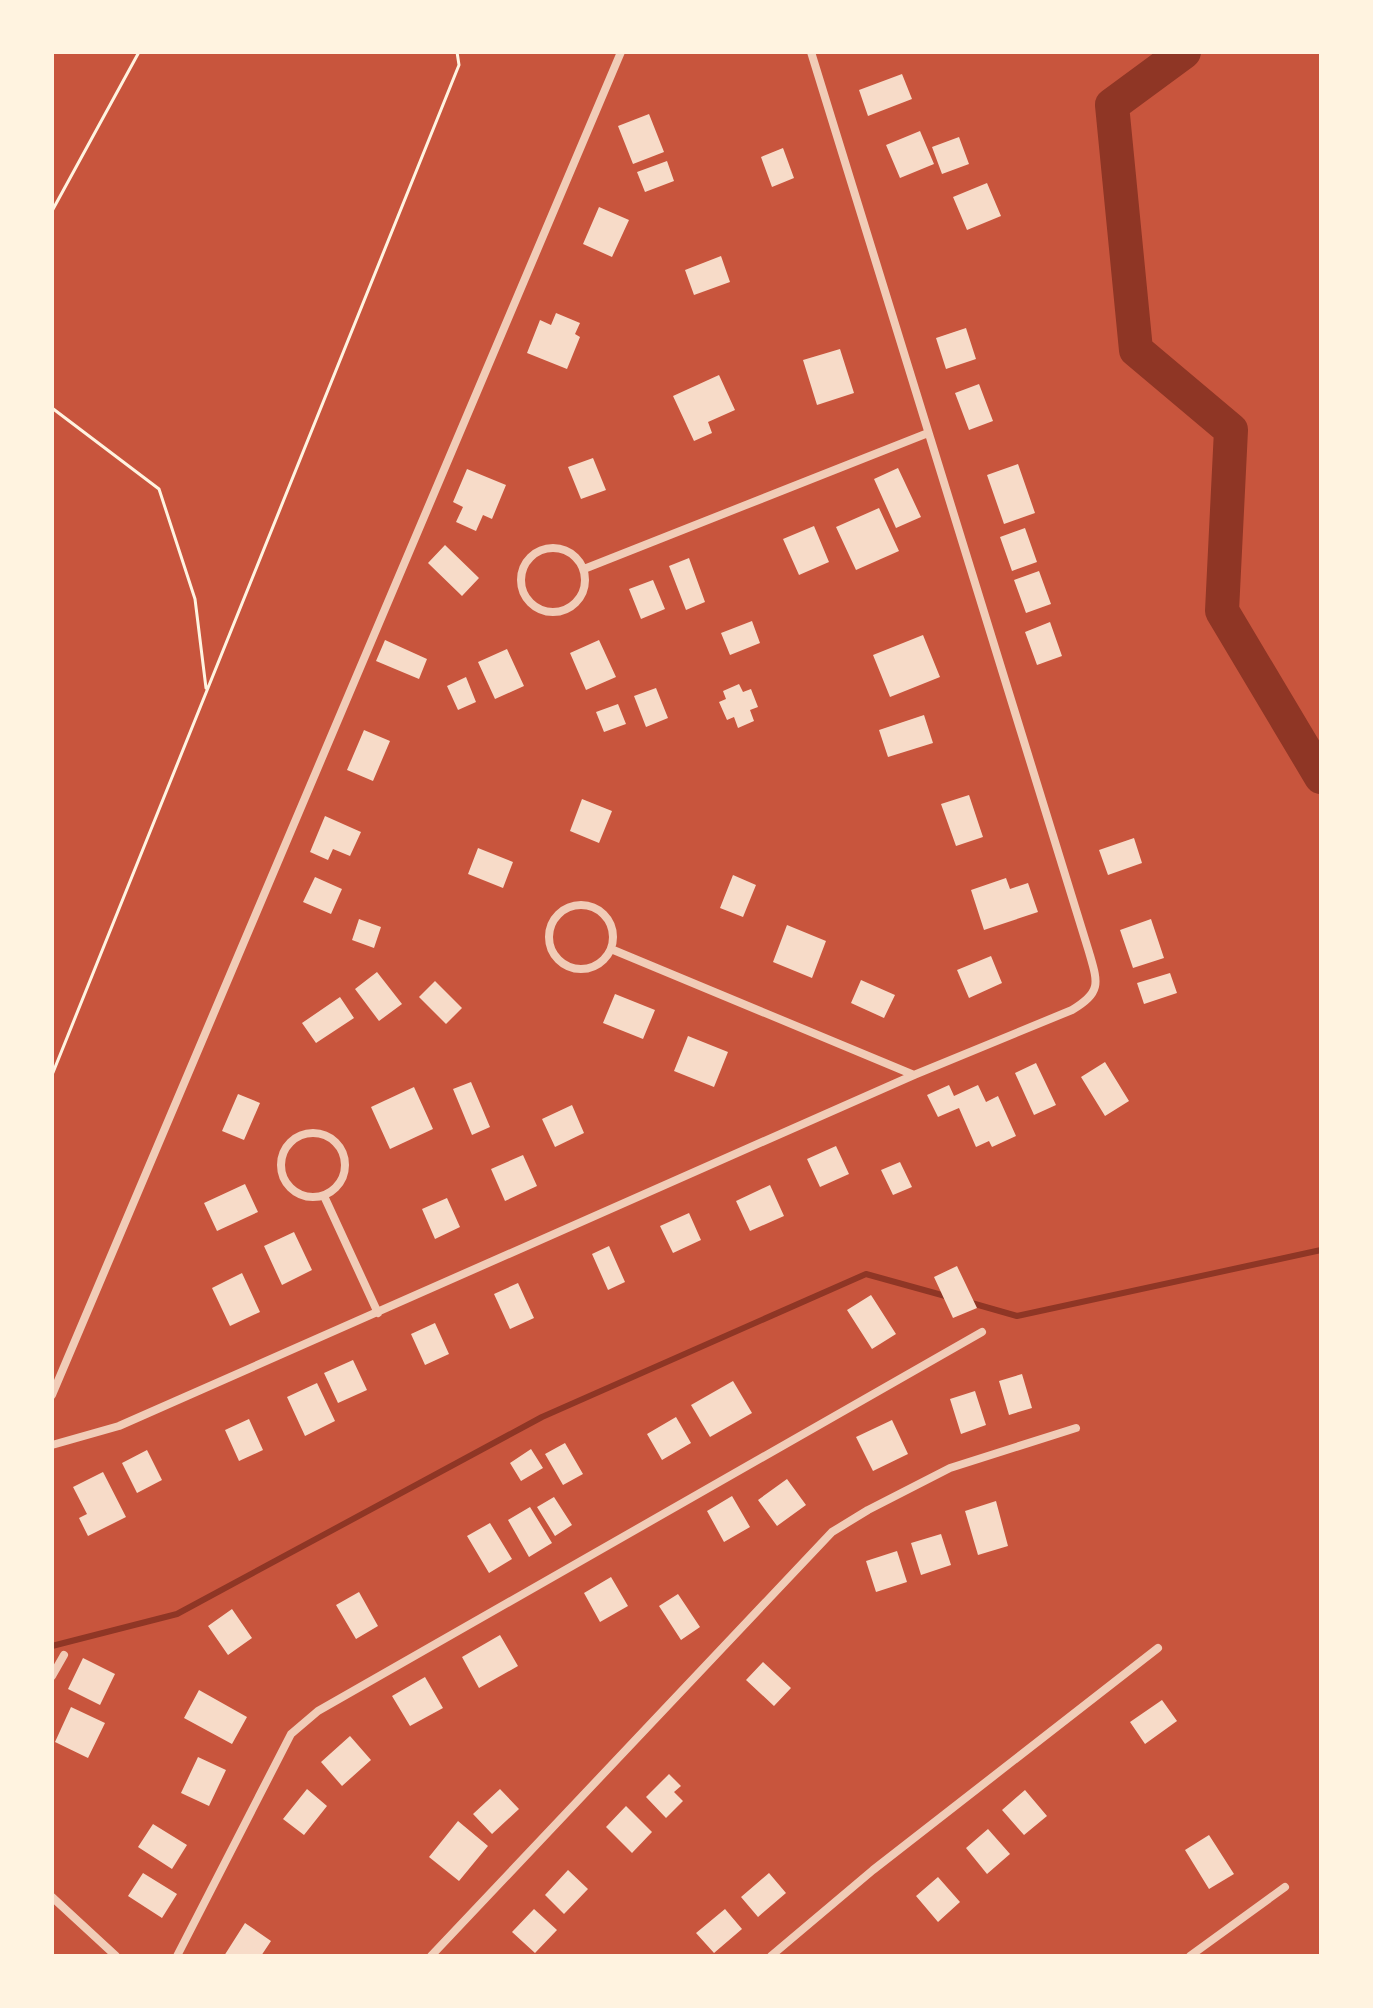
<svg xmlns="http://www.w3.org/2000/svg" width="1373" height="2008" font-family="'Work Sans',sans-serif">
  <rect width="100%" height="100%" fill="#c8553d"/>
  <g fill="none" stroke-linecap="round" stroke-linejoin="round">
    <path stroke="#8f3625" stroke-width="6" d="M968,1302l49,14 304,-66
      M52,1646l125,-32 365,-197 324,-143 83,23"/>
    <path stroke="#8f3625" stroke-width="34" d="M1184,52l-72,53 24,245 95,80 -9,181 99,166"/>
  </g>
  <path fill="#f7dbc8" d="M902,74l10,25 -44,17 -9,-26z
    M649,114l15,38 -31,12 -15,-38z
    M920,131l14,33 -34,14 -14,-33z
    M959,137l10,27 -27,10 -10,-27z
    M783,148l11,30 -22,9 -11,-30z
    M667,161l7,20 -29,11 -8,-20z
    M987,183l14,33 -34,14 -14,-33z
    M599,207l30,13 -17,37 -29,-13z
    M721,256l9,26 -36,13 -9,-25z
    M556,313l24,10 -5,11 5,3 -13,32 -40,-16 13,-33 11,5z
    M966,328l10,31 -30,10 -10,-31z
    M840,349l14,44 -37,12 -14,-45z
    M719,375l16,35 -27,12 4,11 -18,8 -21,-45z
    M979,384l14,37 -24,9 -14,-37z
    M593,458l13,32 -25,9 -13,-32z
    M1018,464l17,49 -31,11 -17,-49z
    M898,468l23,49 -25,11 -22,-49z
    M467,469l39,16 -14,34 -9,-4 -7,16 -20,-9 7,-15 -10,-5z
    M879,508l20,43 -43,19 -20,-43z
    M814,526l15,36 -30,13 -16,-36z
    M1025,528l12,34 -25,9 -12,-34z
    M445,545l34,33 -17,18 -34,-33z
    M689,558l16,44 -19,8 -17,-44z
    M1039,571l12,33 -25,9 -12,-33z
    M653,580l12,29 -24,10 -12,-30z
    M752,621l8,22 -30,12 -9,-22z
    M1050,622l12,34 -25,9 -12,-33z
    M923,635l17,42 -50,20 -17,-42z
    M385,640l42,19 -8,20 -43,-18z
    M599,640l17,37 -30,13 -16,-37z
    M507,649l17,37 -29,13 -17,-37z
    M466,677l10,25 -18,8 -11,-24z
    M739,684l4,8 8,-3 7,18 -8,3 4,11 -16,7 -4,-11 -7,3 -8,-18 7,-3 -3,-8z
    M656,688l12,30 -22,9 -12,-31z
    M618,704l8,20 -22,8 -8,-20z
    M924,715l9,28 -45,14 -9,-27z
    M364,730l26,11 -17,40 -26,-11z
    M969,795l14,42 -27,9 -15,-42z
    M582,799l30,12 -13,32 -29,-12z
    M325,816l36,16 -11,24 -17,-7 -5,11 -18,-8z
    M1134,838l8,25 -34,12 -9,-25z
    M478,848l35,14 -10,26 -35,-14z
    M733,875l23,10 -13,32 -23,-9z
    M315,877l27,12 -11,25 -28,-12z
    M1006,878l4,11 18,-6 10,29 -54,18 -13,-40z
    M359,919l22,8 -7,21 -22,-8z
    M1151,919l13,39 -31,10 -13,-38z
    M787,925l39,16 -14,37 -39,-16z
    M991,956l11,27 -33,15 -12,-28z
    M377,972l25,32 -23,17 -24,-32z
    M1170,973l7,20 -33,11 -7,-21z
    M861,980l34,15 -11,23 -33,-15z
    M435,981l27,27 -16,16 -27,-27z
    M615,994l40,16 -12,29 -40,-16z
    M340,997l14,21 -38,25 -14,-20z
    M688,1036l40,16 -14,35 -40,-16z
    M1105,1062l24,39 -24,15 -24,-39z
    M1036,1063l20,42 -22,10 -19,-42z
    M471,1082l19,45 -18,8 -19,-46z
    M949,1085l5,11 24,-11 8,17 12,-6 18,40 -24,11 -3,-6 -13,6 -17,-39 -21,9 -11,-22z
    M414,1087l19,42 -43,20 -19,-42z
    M238,1094l22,9 -16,37 -22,-9z
    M572,1105l12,28 -29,14 -13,-28z
    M836,1146l13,28 -29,13 -13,-28z
    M523,1155l14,31 -32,15 -14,-32z
    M900,1162l12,25 -19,8 -12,-25z
    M245,1184l13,28 -41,19 -13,-28z
    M770,1185l14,31 -34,15 -14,-30z
    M447,1198l13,29 -25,12 -13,-30z
    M689,1213l12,27 -28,13 -13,-27z
    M294,1232l18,38 -30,15 -18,-39z
    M609,1246l16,36 -17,8 -16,-36z
    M957,1266l20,42 -24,10 -19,-41z
    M242,1273l18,39 -30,14 -18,-38z
    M518,1283l16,35 -24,11 -16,-35z
    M871,1295l25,39 -24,15 -25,-39z
    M435,1323l14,31 -24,11 -14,-31z
    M353,1360l14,30 -29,13 -14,-30z
    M1022,1374l10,34 -23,7 -10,-34z
    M733,1381l19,32 -42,24 -19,-32z
    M317,1383l18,38 -30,15 -18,-39z
    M975,1391l11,34 -25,9 -11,-35z
    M676,1417l15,26 -29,17 -15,-26z
    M249,1419l14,31 -24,11 -14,-31z
    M892,1420l16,34 -35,17 -17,-34z
    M565,1443l18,31 -20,11 -18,-31z
    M531,1449l12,19 -22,13 -11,-18z
    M147,1450l15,30 -25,13 -15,-30z
    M103,1472l23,45 -38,19 -9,-18 8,-4 -14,-27z
    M787,1479l19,26 -29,21 -19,-26z
    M732,1496l18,31 -26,15 -17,-31z
    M554,1497l18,28 -17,11 -18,-29z
    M996,1501l12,45 -30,9 -13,-44z
    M530,1507l22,36 -23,14 -21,-37z
    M490,1523l22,36 -23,14 -22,-37z
    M941,1534l10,31 -30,10 -10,-32z
    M897,1551l10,31 -31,10 -10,-31z
    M611,1577l17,29 -28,16 -16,-29z
    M359,1592l19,34 -22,13 -20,-34z
    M678,1594l22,33 -19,13 -22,-34z
    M232,1609l20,29 -24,17 -20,-29z
    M500,1635l18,31 -39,22 -17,-31z
    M83,1658l32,16 -15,31 -32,-16z
    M763,1662l28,26 -17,18 -28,-26z
    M425,1677l18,31 -33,18 -18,-30z
    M199,1690l48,27 -15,27 -48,-26z
    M1162,1700l15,21 -32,23 -15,-22z
    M71,1707l34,16 -17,35 -33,-16z
    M350,1736l21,24 -29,26 -21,-24z
    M198,1757l28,13 -17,36 -28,-13z
    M669,1774l12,12 -7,6 9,9 -17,17 -20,-21z
    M307,1789l20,17 -23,29 -21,-16z
    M500,1789l19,20 -27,25 -19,-20z
    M1025,1790l22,26 -23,19 -22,-25z
    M626,1806l26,26 -20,21 -26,-26z
    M458,1821l30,25 -29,35 -30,-24z
    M153,1824l34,21 -15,24 -34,-22z
    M988,1829l22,25 -23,20 -21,-26z
    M1209,1835l25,39 -25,15 -24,-39z
    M568,1870l20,19 -24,25 -19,-19z
    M143,1873l34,21 -15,24 -34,-22z
    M769,1873l17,20 -28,24 -17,-20z
    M938,1877l22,25 -22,20 -22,-26z
    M534,1909l23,21 -22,23 -23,-21z
    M725,1909l17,20 -28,24 -18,-20z
    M245,1923l26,18 -10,15h-37z"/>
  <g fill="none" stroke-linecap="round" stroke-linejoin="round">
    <path stroke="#fff3e0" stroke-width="3" d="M52,211l87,-159
      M52,408l107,81 36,110 11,89
      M52,1075l407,-1010 -2,-13"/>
    <path stroke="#f1ccb7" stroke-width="8" d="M521 580a32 32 0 1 1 64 0a32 32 0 1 1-64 0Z
      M584,569l344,-136
      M549 937a32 32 0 1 1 64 0a32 32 0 1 1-64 0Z
      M611,949l303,126
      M281 1165a32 32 0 1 1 64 0a32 32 0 1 1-64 0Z
      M324,1196l54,117
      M52,1395l569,-1343
      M52,1445l67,-19 795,-351 158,-65c30,-18 26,-27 17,-58l-278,-900
      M52,1676l12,-21
      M52,1897l64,59
      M177,1956l114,-222 27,-23 664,-379
      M431,1956l401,-424 36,-22 82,-42 126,-40
      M771,1956l102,-86 285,-222
      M1190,1956l95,-69"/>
  </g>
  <rect width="1373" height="2008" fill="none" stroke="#fff3e0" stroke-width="108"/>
</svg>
